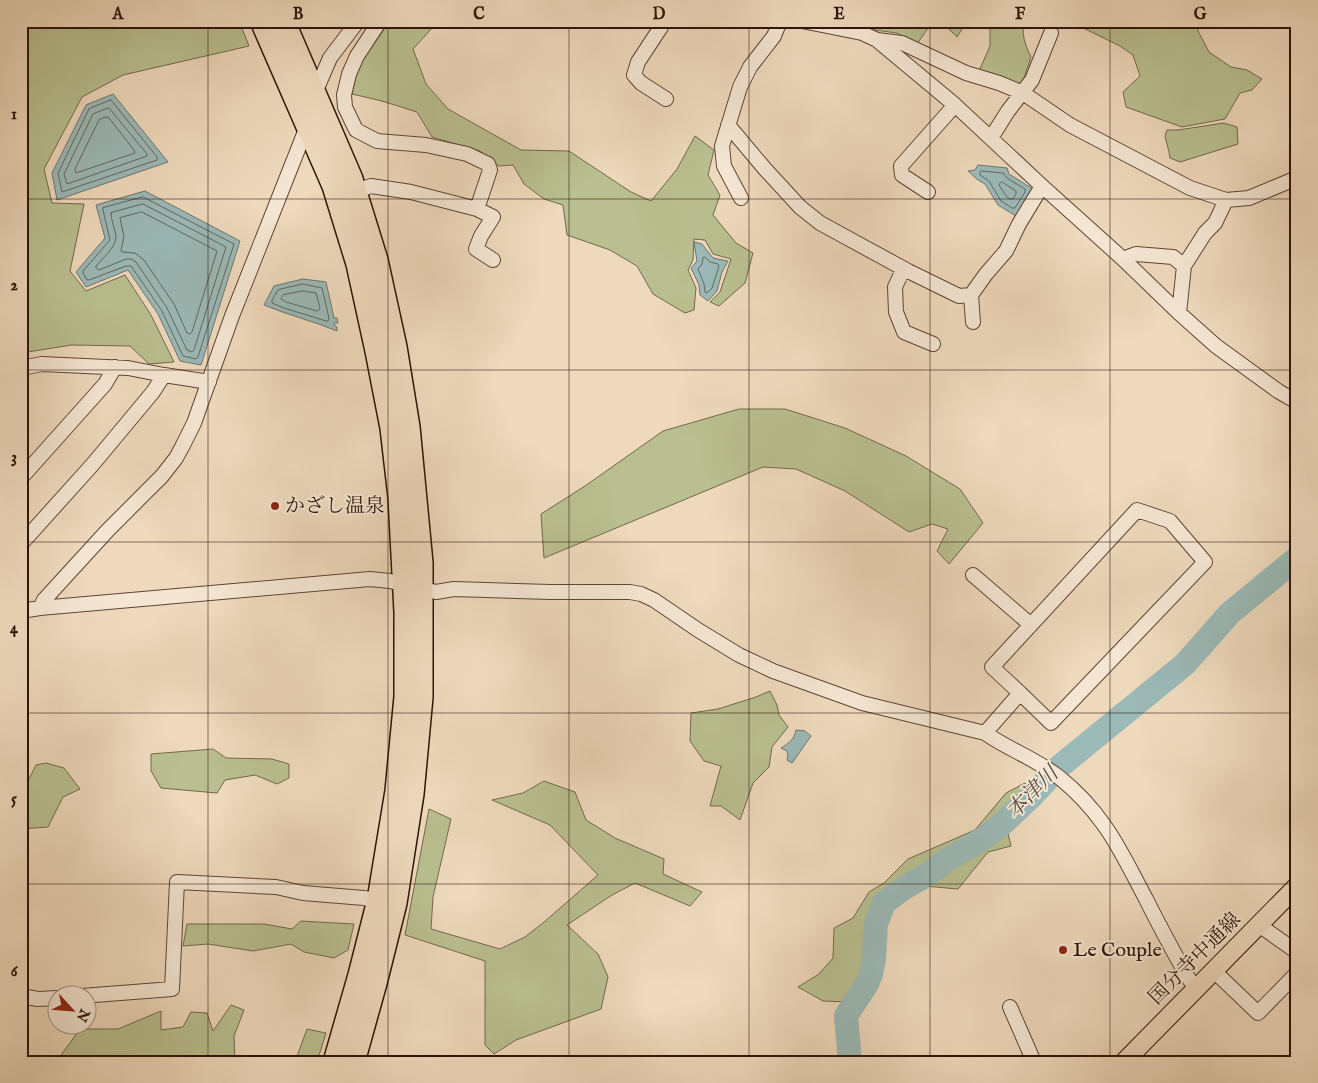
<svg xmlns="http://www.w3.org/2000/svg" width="1318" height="1083" font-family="'IM FELL English','Noto Serif JP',serif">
  <rect width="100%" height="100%" fill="#eed9bc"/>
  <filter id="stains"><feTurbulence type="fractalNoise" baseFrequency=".004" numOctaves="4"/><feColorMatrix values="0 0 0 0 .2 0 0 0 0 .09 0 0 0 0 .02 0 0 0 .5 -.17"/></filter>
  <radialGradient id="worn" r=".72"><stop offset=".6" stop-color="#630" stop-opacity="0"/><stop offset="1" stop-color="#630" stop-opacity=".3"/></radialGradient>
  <path fill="#b9bf90" stroke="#74684c" d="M21,21h218l10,25 -126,29 -41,22 -38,72 8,34 32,1 -14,67 16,20 39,-16 26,40 23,47 -25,2 -19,-18 -58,-1 -51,8z
    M871,21h62l-16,23 -20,-11 -30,-4z
    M951,21h16l-10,16 -8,-8z
    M990,21h35c-5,11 1,26 6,36l-10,30 -42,-16 11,-25z
    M1069,21h129v10l11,21 22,15 16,3 15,9 -10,11 -12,3 -15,26 -43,8 -56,-20 -3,-15 17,-16 -7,-21 -13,-9z
    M388,24l20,3 24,1 -19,21 13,35 22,25 73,41 48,1 62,41 20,9 26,-32 18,-33 19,14 -6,25 12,20 -7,20 23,28 17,10 -8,30 -26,23 -9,-4 10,-10 11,-33 -18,-5 -8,-14 -11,-1 -1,21 -5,10 8,18 -2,22 -9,3 -32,-19 -16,-28 -27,-16 -43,-15 -4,-30 -19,-6 -20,-15 -11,-19 -14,1 -19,-15 -48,-14 -15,-25 -35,-11 -30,-7 6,-28z
    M1224,123l13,4 1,17 -58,18 -10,-4 -1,-6 -4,-16 2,-6h11z
    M739,409h46l60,19 61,28 54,33 23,34 -34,41 -12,-13 11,-22 -16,-5 -23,8 -64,-41 -49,-22 -33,-2 -219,91 -3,-44 44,-28 78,-55z
    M770,691l7,14 2,10 9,12 -16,20 -3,20 -16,16 -13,37 -19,-14h-11l11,-40 -17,-5 -14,-20 1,-28 27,-4 38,-12z
    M213,749l13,9 46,1 17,5v14l-12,6 -22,-9 -30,5 -8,13 -56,-5 -10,-17v-17z
    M46,763l18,5 16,21 -17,8 -15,30 -27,2v-46l8,-4 7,-14z
    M544,781l31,11 11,28 29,18 49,21 -1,15 39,18 -12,14 -55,-23 -23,12 -45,30 31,29 10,23 -7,32 -85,31 -22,14 -9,-9v-84l-80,-26 24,-126 22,10 -18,78 -2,32 69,20 25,-12 18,-14 55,-48 -48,-50 -58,-25 31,-7z
    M1025,783l4,11 -25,22 7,30 -23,6 -30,37 -56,-5 -21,16 -8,21 -5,46 -7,17 -14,18 -24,-1 -25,-14 21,-13 14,-16 1,-30 19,-10 16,-26 15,-9 24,-24 67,-29 31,-37z
    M301,921l53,3 -6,26 -14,8 -30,-6 -13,-8 -38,7 -45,-7 -25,2 4,-22h77l28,5z
    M231,1005l13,5 -10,26 1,26h-179l24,-33h38l43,-18v19l22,-3 8,-15 16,1 6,18z
    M307,1029l19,4 -9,29h-22z"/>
  <path fill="#9bb9b7" stroke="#6f7671" d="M113,94l55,68 -111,38 -5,-27 34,-68z
    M978,165l29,3 2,6 24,15 -17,27 -18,-11 -13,-21 -7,-4 -10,-9 7,-1z
    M145,191l95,50 -39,124 -21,-4 -22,-47 -30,-44 -42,17 -10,-15 29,-34 -9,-33z
    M694,242l8,2 11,14 15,3 -6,11 -5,19 -9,10 -8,-6 -1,-10 -8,-17 6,-7z
    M303,279l23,3 8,36h3l1,5h-3l-1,2 3,2v4c-24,-10 -49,-16 -73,-26l10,-19z
    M796,730l9,1 6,5 -19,27 -5,-3 1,-5 -1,-4 -6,-3c8,-5 13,-8 15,-18z"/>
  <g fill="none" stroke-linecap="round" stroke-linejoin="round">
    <path stroke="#646660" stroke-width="1" d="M111,100l46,57v3l-95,32 -4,-19 31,-64z
      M109,108l38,46v2l-80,28 -3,-10 29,-60z
      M106,117l3,1 25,32 1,3 -59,20 -1,-4 24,-49z
      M982,171l21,2 4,5 18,11v3l-10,16h-3l-11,-7 -12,-20 -9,-6v-3z
      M1002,182l14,9v3l-3,5h-3l-4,-3 -7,-11 1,-2z
      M143,197l91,47 -36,113 -2,2 -13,-3 -21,-45 -31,-45h-5l-37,14h-2l-4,-7v-2l27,-31 -7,-30v-2z
      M143,204l83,43 -32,103 -2,2 -5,-2 -20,-42 -31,-46 -5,-3h-5l-27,11 -3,-2v-2c6,-7 21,-20 20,-30 -1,-8 -5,-15 -5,-23z
      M142,212l75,39 -25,81 -2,2 -3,-1 -13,-29 -30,-44 -9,-7 -13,-1 -1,-2 3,-13 -4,-19z
      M705,257l5,5 8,2 1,2 -7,22 -5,5 -2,-1 -1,-8 -6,-15 4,-5 1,-6z
      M303,284l19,4 7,30 -1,3h-2l-42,-13 -12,-5v-3l6,-10z
      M303,291l13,2 4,15 -1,2 -2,1 -31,-9 -5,-3 2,-4z"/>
    <path stroke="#9bb9b7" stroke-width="24" d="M850,1062l-4,-46 21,-32 4,-10 3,-15 2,-35 8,-21 20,-15 26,-15 17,-13 37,-22 17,-13 30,-28 28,-30 126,-103 45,-51 67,-55"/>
    <defs>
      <path id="minor" d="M380,21l-23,35 -8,18 -5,21 1,12 11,23 21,11 49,4 41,9 21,10 2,6 -13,39
        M662,21l-1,6 -23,35 -4,13 7,8 25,16
        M802,21l60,12 15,7 78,65 87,81 81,73 56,54 37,33 62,45 19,11
        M877,40l25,3 64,30 33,10 24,10 47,32 120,63 36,12
        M314,95l16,-37 28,-37
        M728,125l37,44 35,38 20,16 88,48
        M991,138l17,-27 24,-31 19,-47
        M356,191l15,-5 40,6 66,17 16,8 -12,19 -5,13 17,11
        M928,192l-26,-17 -1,-9 54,-61
        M741,198l-17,-32 -2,-20 18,-59 10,-20 24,-31 6,-15
        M1123,259l13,-5 37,3 11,9
        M1179,313l5,-47 21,-33 10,-10 11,-23 23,-2 48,-20
        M973,322l-2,-27 15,-21 20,-23 13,-27 23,-38
        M933,344l-29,-12 -8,-20 -1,-25 6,-13 7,-3 51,25 12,-1
        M21,368l21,-4 86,4 36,7 45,7
        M21,478l84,-94 10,-17
        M21,544l72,-80 60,-72 11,-17
        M973,575l58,50
        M40,608l4,-8 64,-70 54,-54 14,-18 6,-11 12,-24 38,-107 76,-192
        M21,611l19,-3 330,-29 20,2 46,11 18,-3 97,3h79l11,2 13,6 44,30 41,25 34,16 89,32 123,30c24,17 52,26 75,45 16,13 32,30 44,47 16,22 29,50 42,74 13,26 27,52 41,77l9,13
        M985,733l35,-40 31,30 154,-161 -35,-41 -33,-11 -145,157 28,26
        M1259,925l38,27
        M1214,971l44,42 39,-40
        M21,996l17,3 20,-1
        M82,996l90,-7 5,-107 99,5 27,6 61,5 21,4
        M1010,1007l24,55"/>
      <path id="major" d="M1124,1062l173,-176"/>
      <path id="highway" d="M261,21l72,165 24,78 19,87 15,77 8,69 6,115v85l-9,94 -18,109 -19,75 -25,87
        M284,21l68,158 25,81 19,87 13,80 13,136v134l-9,97 -17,109 -20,80 -22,79"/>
    </defs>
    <use href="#minor" stroke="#5e4435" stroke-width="16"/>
    <use href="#major" stroke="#2e1208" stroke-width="20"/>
    <use href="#highway" stroke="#2e1208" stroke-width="24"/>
    <use href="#minor" stroke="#f4e6d3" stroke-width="14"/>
    <use href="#major" stroke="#eed9bc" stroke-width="18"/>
    <use href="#highway" stroke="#eed9bc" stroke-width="21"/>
  </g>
  <path fill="none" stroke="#2e1208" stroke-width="1" stroke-opacity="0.55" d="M208,21v1041M388,21v1041M569,21v1041M749,21v1041M930,21v1041M1110,21v1041M21,199h1276M21,370h1276M21,542h1276M21,713h1276M21,884h1276"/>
  <g fill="#8f2418" stroke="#f4e6d3" stroke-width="2">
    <circle cx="275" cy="506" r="5"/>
    <circle cx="1063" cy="950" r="5"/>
  </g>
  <g text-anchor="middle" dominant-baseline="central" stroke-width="4" stroke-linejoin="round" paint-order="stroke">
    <g font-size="20" fill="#2e1208" stroke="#f4e6d3" text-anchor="start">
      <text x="285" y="506">かざし温泉</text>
      <text x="1073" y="950">Le Couple</text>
    </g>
    <g font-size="20" fill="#2e1208" stroke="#f4e6d3">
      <text transform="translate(1195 959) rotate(-45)">国分寺中通線</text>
    </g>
    <g font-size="21" font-style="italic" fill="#544c45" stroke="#f4e6d3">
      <text transform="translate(1033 793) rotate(-45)">本津川</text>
    </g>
  </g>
  <rect width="1318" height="1083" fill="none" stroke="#eed9bc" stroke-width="55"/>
  <g transform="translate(72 1010) rotate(116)"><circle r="24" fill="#f4e6d3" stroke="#a59182"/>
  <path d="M0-4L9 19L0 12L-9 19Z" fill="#8f2418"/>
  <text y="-8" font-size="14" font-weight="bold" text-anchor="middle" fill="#2e1208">N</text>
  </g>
  <rect x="28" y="28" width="1262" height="1028" fill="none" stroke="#2e1208" stroke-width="2"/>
  <g font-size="16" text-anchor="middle" font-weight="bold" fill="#2e1208">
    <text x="118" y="19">A</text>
    <text x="298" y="19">B</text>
    <text x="479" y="19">C</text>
    <text x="659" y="19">D</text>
    <text x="839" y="19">E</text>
    <text x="1020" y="19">F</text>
    <text x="1200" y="19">G</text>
    <text x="14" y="119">1</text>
    <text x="14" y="290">2</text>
    <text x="14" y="462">3</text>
    <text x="14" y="633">4</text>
    <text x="14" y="804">5</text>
    <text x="14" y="976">6</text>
  </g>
  <rect width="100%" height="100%" filter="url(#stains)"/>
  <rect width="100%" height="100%" fill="url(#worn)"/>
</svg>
